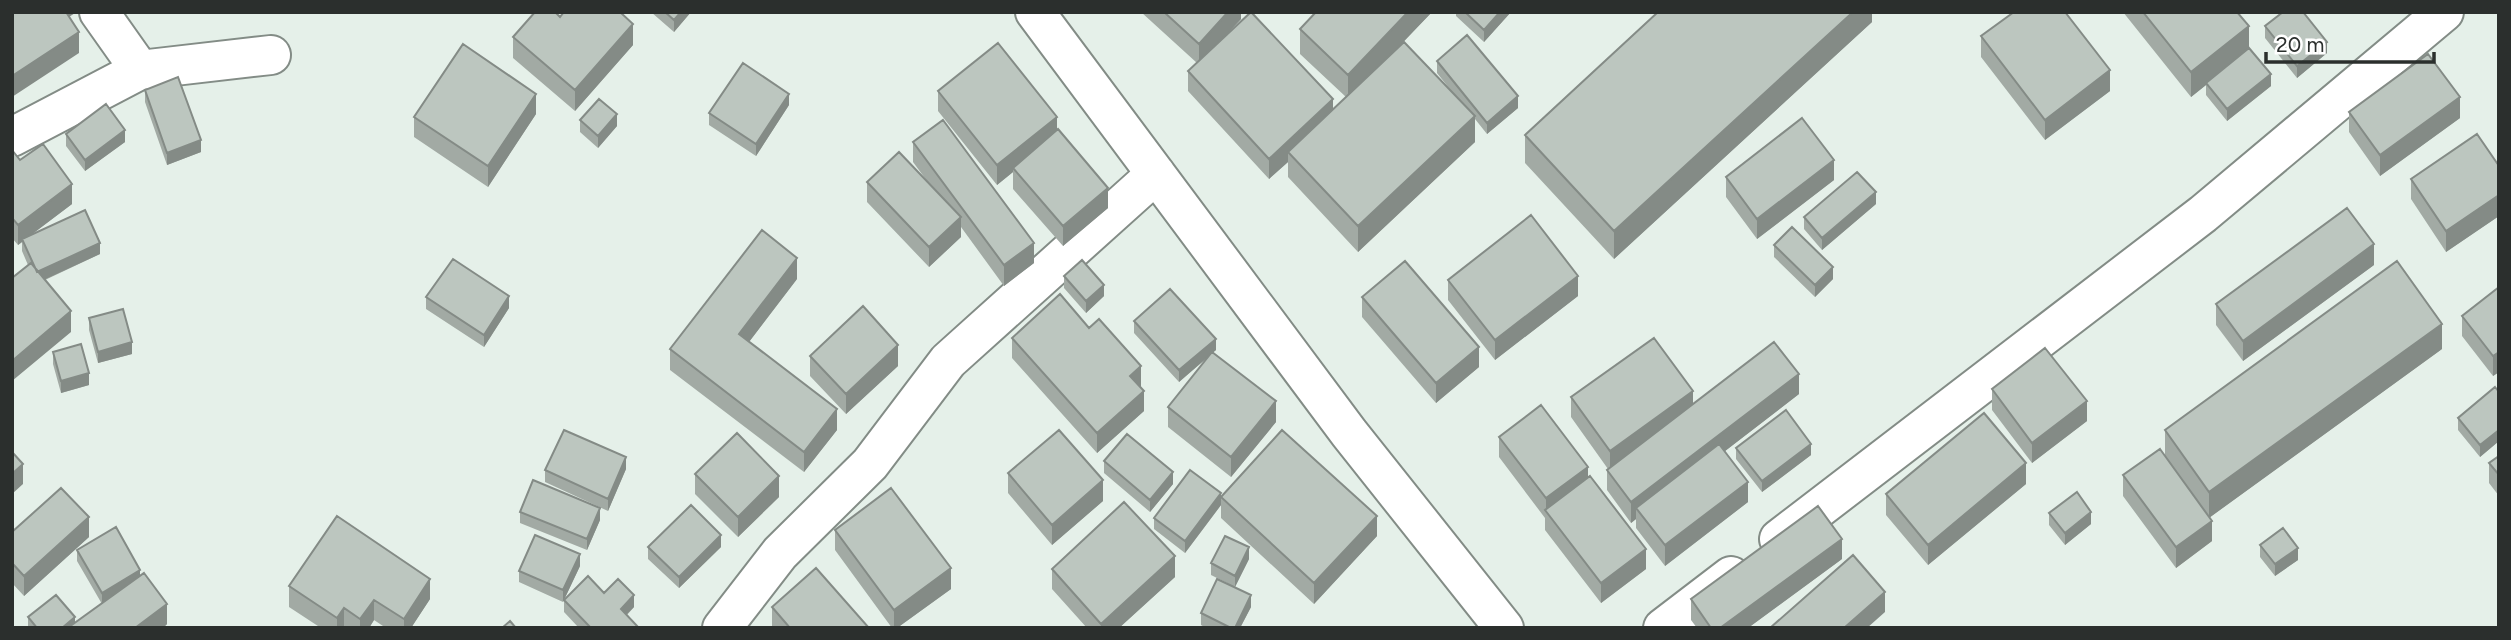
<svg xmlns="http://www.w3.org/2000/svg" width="2511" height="640" font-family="Figtree,sans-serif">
  <rect width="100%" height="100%" fill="#e5f0e9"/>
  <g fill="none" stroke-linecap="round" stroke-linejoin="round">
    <defs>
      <path id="minor" d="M99,12l41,58
        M1035,12l314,421 155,195
        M12,137l128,-67 131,-15
        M1779,539l424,-325 241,-202
        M722,628l58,-75 90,-89 78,-103 208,-187
        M1663,628l68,-52"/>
    </defs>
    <use href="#minor" stroke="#838c86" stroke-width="42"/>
    <use href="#minor" stroke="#fff" stroke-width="38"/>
  </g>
  <path fill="#a2aaa4" d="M651,12h40l-17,20z
    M1141,12h100v7l-18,19 110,71 13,-12 -46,-43v-25l16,-17h116l-36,37 61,49 -20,-25v-12l81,47 -31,26 -12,-15v23l-117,110 -70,-75v-15l-19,17 -81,-88v-20l9,-8z
    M1456,12h55l-27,30 -28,-26z
    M1872,12v10l-258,237 -89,-96v-28z
    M2123,12h114l12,36 22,38 -44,35 -21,-26v-10l-15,12z
    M2265,26l62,27 -30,25 -32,-40z
    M1981,36l129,55 -65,49 -64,-83z
    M513,37l120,8 -58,66 -62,-53z
    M145,90l56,62 -34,13 -22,-63z
    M938,91l119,39 51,78 -45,38 -50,-57v-17l-16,13 -59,-74z
    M789,105l-33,51 -47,-31v-12z
    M2349,112l111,6 -80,58 -31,-44z
    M536,114l-48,73 -74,-50v-20z
    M580,120l37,6 -19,22 -18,-16z
    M66,134l59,8 -40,29 -19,-25z
    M913,142l121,121 -30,23 -43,-59v10l-32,30 -62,-65v-20l63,3 -17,-23z
    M12,150l8,10 52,44 -41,31 69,19 -55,26 26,52 -43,-67 -6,-14v-9l-4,3 -6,-7z
    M2499,166v50l-53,36 -35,-53v-20z
    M1726,177l108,3 -77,59 -31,-42z
    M1876,204l-54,46 -18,-21v-12z
    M1774,245l59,34 -18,18 -41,-40z
    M2374,265l-131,96 -27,-36v-21z
    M1064,276l40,20 -18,17 -22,-25z
    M797,279l-48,63 88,88 -33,42 -134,-102v-21z
    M1448,280l130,16 -83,64 -47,-60z
    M2499,287v85l-6,4 -31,-40v-20z
    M426,297l83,11 -25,39 -58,-38z
    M1362,297l117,70 -43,36 -74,-86z
    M89,318l43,36 -34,9 -9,-33z
    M1134,321l82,29 -3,2 63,70 -45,55 -63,-50v-20l40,-50 -29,25 -45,-49z
    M1012,338l129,48 -1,1 4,24 -47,42 -85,-95z
    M2442,349l-232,168 2,24 -36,27 -53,-72v-21l42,-19v-26z
    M53,352l36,33 -28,8 -8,-29z
    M810,356l88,10 -52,48 -36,-38z
    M1992,389l95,32 -55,42 -40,-53z
    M2499,392v49l-19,16 -22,-27v-12z
    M1799,394l-74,57 23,51 -83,64 -29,-38v-9l-5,4 -24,-33v-20l1,-1 -37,-52v-20l122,7z
    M1499,437l89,41 58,91 -45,34 -56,-73v-12l-46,-61z
    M1736,448l75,7 -49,37 -26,-33z
    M1104,461l69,23 -23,28 -46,-39z
    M2489,463l10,13v20l-10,-13z
    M626,469l-18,42 -63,-29v-12z
    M1008,473l95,28 -51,44 -44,-52z
    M695,474l84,23 -41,40 -43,-43z
    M2026,484l-98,81 -42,-50v-21z
    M1221,497l156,39 -63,68 -93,-86v-13l-36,48 -31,-24v-11z
    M520,512l80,8 -13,30 -67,-27z
    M2049,513l42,11 -26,21 -16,-20z
    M835,530l116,59 -54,39h-5l-57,-78z
    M12,532l77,5 -65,59 -12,-13z
    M2260,545l38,15 -23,16 -15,-19z
    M648,547h73l-42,41 -31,-29z
    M77,550l63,26 27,48 -4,4h-135v-11l47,6 27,-19 -25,-43z
    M1249,559l-14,28 16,20 -11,21h-34l-5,-3v-12l26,-30 -16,-8v-12z
    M1842,559l-94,69h-51l-6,-8v-21z
    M580,566l-17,36 -44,-20v-11z
    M1052,569l123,8 -56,51h-32l-35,-39z
    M289,586l141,13 -19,29h-25l-12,-8 -5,8h-48l-32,-21z
    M604,593l30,14 -7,8 12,13h-60l-15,-16v-12z
    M772,607l97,21h-97z"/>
  <path fill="#848b86" d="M60,12l15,1 -15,10z
    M681,12h10l-17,20v-12z
    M1228,12h13v7l-42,45v-20z
    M1408,12h24l-84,88v-25z
    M1500,12h11l-27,30v-12z
    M1853,12h19v10l-258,237v-28z
    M633,24v21l-58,66v-21z
    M2249,26v26l-43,31v2l-15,12v-25z
    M79,32v21l-67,44v-21z
    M2327,42v11l-30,25v-12z
    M2110,70v21l-65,49v-20z
    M2271,74v12l-44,35v-12z
    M536,94v20l-48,73v-21z
    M789,94v11l-33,51v-12z
    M1518,96v12l-31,26v-11z
    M2460,97v21l-80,58v-21z
    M1333,99v20l-45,33v10l-19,17v-20z
    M617,114v12l-19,22v-12z
    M1475,116v26l-117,110v-26z
    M1057,117v20l-44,31v4l-16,13v-20z
    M125,130v12l-40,29v-11z
    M201,140v12l-34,13v-12z
    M1834,160v20l-77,59v-20z
    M72,184v20l-49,37 -1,-2v3l-4,3v-20z
    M1108,188v20l-45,38v-20z
    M1876,192v12l-54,46v-12z
    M2499,195v21l-53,36v-21z
    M961,217v20l-32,30v-20z
    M100,243v11l-63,29v-11z
    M1034,243v20l-30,23v-21z
    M2374,244v21l-131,96v-20z
    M797,258v21l-58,76v-21z
    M1833,267v12l-18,18v-12z
    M1578,276v20l-83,64v-20z
    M1104,285v11l-18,17v-12z
    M509,296v12l-25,39v-12z
    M71,311v21l-59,49v-20z
    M2442,324v25l-233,169v-26z
    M1216,339v11l-37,32v-12z
    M132,342v12l-34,9v-11z
    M898,345v21l-52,48v-20z
    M1479,347v20l-43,36v-20z
    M2499,352v20l-6,4v-20z
    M1141,366v20l-11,10v-20z
    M89,373v12l-28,8v-12z
    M1799,374v20l-157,121 -6,-7v11l-5,4v-21z
    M1144,391v20l-47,42v-20z
    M1693,391v20l-83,60v-20z
    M1276,401v21l-45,55v-20z
    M2087,401v20l-55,42v-20z
    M837,409v21l-33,42v-20z
    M2499,430v11l-19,16v-12z
    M1811,444v11l-49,37v-11z
    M626,457v12l-18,42v-12z
    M2026,463v21l-98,81v-20z
    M23,464v20l-11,10v-20z
    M1588,467v20l-42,24v-13z
    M1173,472v12l-23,28v-12z
    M779,476v21l-41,40v-20z
    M1103,480v21l-51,44v-20z
    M1748,482v20l-83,64v-21z
    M1221,493v12l-36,48v-12z
    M600,508v12l-13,30v-11z
    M2091,512v12l-26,21v-12z
    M1377,516v20l-63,68v-21z
    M89,517v20l-65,59v-20z
    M2212,521v20l-36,27v-21z
    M721,535v12l-42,41v-11z
    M1842,539v20l-94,69h-28z
    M1249,547v12l-14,28v-11z
    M2298,548v12l-23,16v-12z
    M1646,549v20l-45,34v-20z
    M580,554v12l-17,36v-12z
    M1175,556v21l-56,51h-18v-4z
    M951,568v21l-54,39h-3v-18z
    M140,570v12l-38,23v-12z
    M430,579v20l-19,29h-7v-9z
    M1885,592v20l-18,16h-23z
    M634,595v12l-13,13v-11z
    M1251,595v12l-11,21h-5z
    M374,600v20l-5,8h-9v-9z
    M167,604v20l-4,4h-28z
    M344,608v20h-7v-10z
    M75,617v11h-13z"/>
  <path fill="#bcc6bf" stroke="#848b86" stroke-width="2" d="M12,12h54l13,20 -67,44z
    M535,12h20l5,5 4,-5h56l13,12 -58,66 -62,-53z
    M665,12h16l-7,8z
    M1164,12h64l-29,32z
    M1251,12l82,87 -64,60 -81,-88z
    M1316,12h92l-60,63 -48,-46z
    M1465,12h35l-16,18z
    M1658,12h195l-239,219 -89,-96z
    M2014,12h51l45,58 -65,50 -64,-84z
    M2143,12h94l12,14 -58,46z
    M2283,12h20l24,30 -30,24 -32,-40z
    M1467,35l51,61 -31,27 -50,-62z
    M1404,42l71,74 -117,110 -70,-74z
    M998,43l59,74 -60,48 -59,-74z
    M463,44l73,50 -48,72 -74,-49z
    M2249,48l22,26 -44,35 -21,-26z
    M2428,54l32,43 -80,58 -31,-43z
    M743,63l46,31 -33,50 -47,-31z
    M178,77l23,63 -34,13 -22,-63z
    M599,99l18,15 -19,22 -18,-16z
    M106,104l19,26 -40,30 -19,-26z
    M1802,118l32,42 -77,59 -31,-42z
    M943,120l91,123 -30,22 -91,-123z
    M1058,129l50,59 -45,38 -50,-58z
    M2477,134l22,32v29l-53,36 -35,-52z
    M43,144l29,40 -54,41 -6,-7v-68l8,10z
    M899,152l62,65 -32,30 -62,-65z
    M1857,172l19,20 -54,46 -18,-21z
    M2347,208l27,36 -131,97 -27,-37z
    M85,210l15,33 -63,29 -15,-33z
    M1531,215l47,61 -83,64 -47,-60z
    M1792,227l41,40 -18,18 -41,-40z
    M762,230l35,28 -58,76 98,75 -33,43 -134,-103z
    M453,259l56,37 -25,39 -58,-38z
    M1082,260l22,25 -18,16 -22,-25z
    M1405,261l74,86 -43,36 -74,-86z
    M2397,261l45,63 -233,168 -44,-62z
    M31,263l40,48 -59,50v-83z
    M2499,287v65l-6,4 -31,-40z
    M1170,289l46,50 -37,31 -45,-49z
    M1060,294l29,34 10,-9 42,47 -11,10 14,15 -47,42 -85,-95z
    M863,306l35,39 -52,49 -36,-38z
    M123,309l9,33 -34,10 -9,-34z
    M1654,338l39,53 -83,60 -39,-54z
    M1774,342l25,32 -168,128 -24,-32z
    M81,344l8,29 -28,8 -8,-29z
    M2045,348l42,53 -55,42 -40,-54z
    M1212,352l64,49 -45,56 -63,-50z
    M2495,387l4,5v38l-19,15 -22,-27z
    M1541,405l47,62 -42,31 -47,-61z
    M1786,410l25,34 -49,37 -26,-33z
    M1984,413l42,50 -98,82 -42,-51z
    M564,430l62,27 -18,42 -63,-29z
    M1059,430l44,50 -51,45 -44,-52z
    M1282,430l95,86 -63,67 -93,-86z
    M737,433l42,43 -41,41 -43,-43z
    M1127,434l46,38 -23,28 -46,-39z
    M1719,444l29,38 -83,63 -29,-37z
    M2160,449l52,72 -36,26 -53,-72z
    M12,452l11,12 -11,10z
    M2499,456v19l-10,-12z
    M1190,470l31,23 -36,48 -31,-23z
    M1590,476l56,73 -45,34 -56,-73z
    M533,480l67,28 -13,31 -67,-27z
    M61,488l28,29 -65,59 -12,-13v-31z
    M891,488l60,80 -57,42 -59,-80z
    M2077,492l14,20 -26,21 -16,-20z
    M1124,502l51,54 -74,68 -49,-55z
    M691,505l30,30 -42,42 -31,-30z
    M1818,506l24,33 -122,89h-9l-20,-29z
    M337,516l93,63 -26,40 -30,-19 -14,19 -16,-11 -7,10 -48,-32z
    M116,527l24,43 -38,23 -25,-43z
    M2283,528l15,20 -23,16 -15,-19z
    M535,535l45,19 -17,36 -44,-19z
    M1225,536l24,11 -14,29 -24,-13z
    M1853,555l32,37 -41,36h-74z
    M816,568l53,60h-79l-18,-21z
    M144,573l23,31 -32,24 -66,-1z
    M588,576l16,17 14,-14 16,16 -13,14 18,19h-48l-27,-28z
    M1217,579l34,16 -16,33h-4l-30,-15z
    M56,595l19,22 -13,11h-25l-9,-11z
    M510,621l6,7h-14z"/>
  <rect width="2511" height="640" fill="none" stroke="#2b2f2d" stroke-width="28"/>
  <path d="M2266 52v10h168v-10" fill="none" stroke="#2b2f2d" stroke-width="3.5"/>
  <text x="2276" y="52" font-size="21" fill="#2b2f2d" stroke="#ffffff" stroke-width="5" paint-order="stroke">20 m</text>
</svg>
